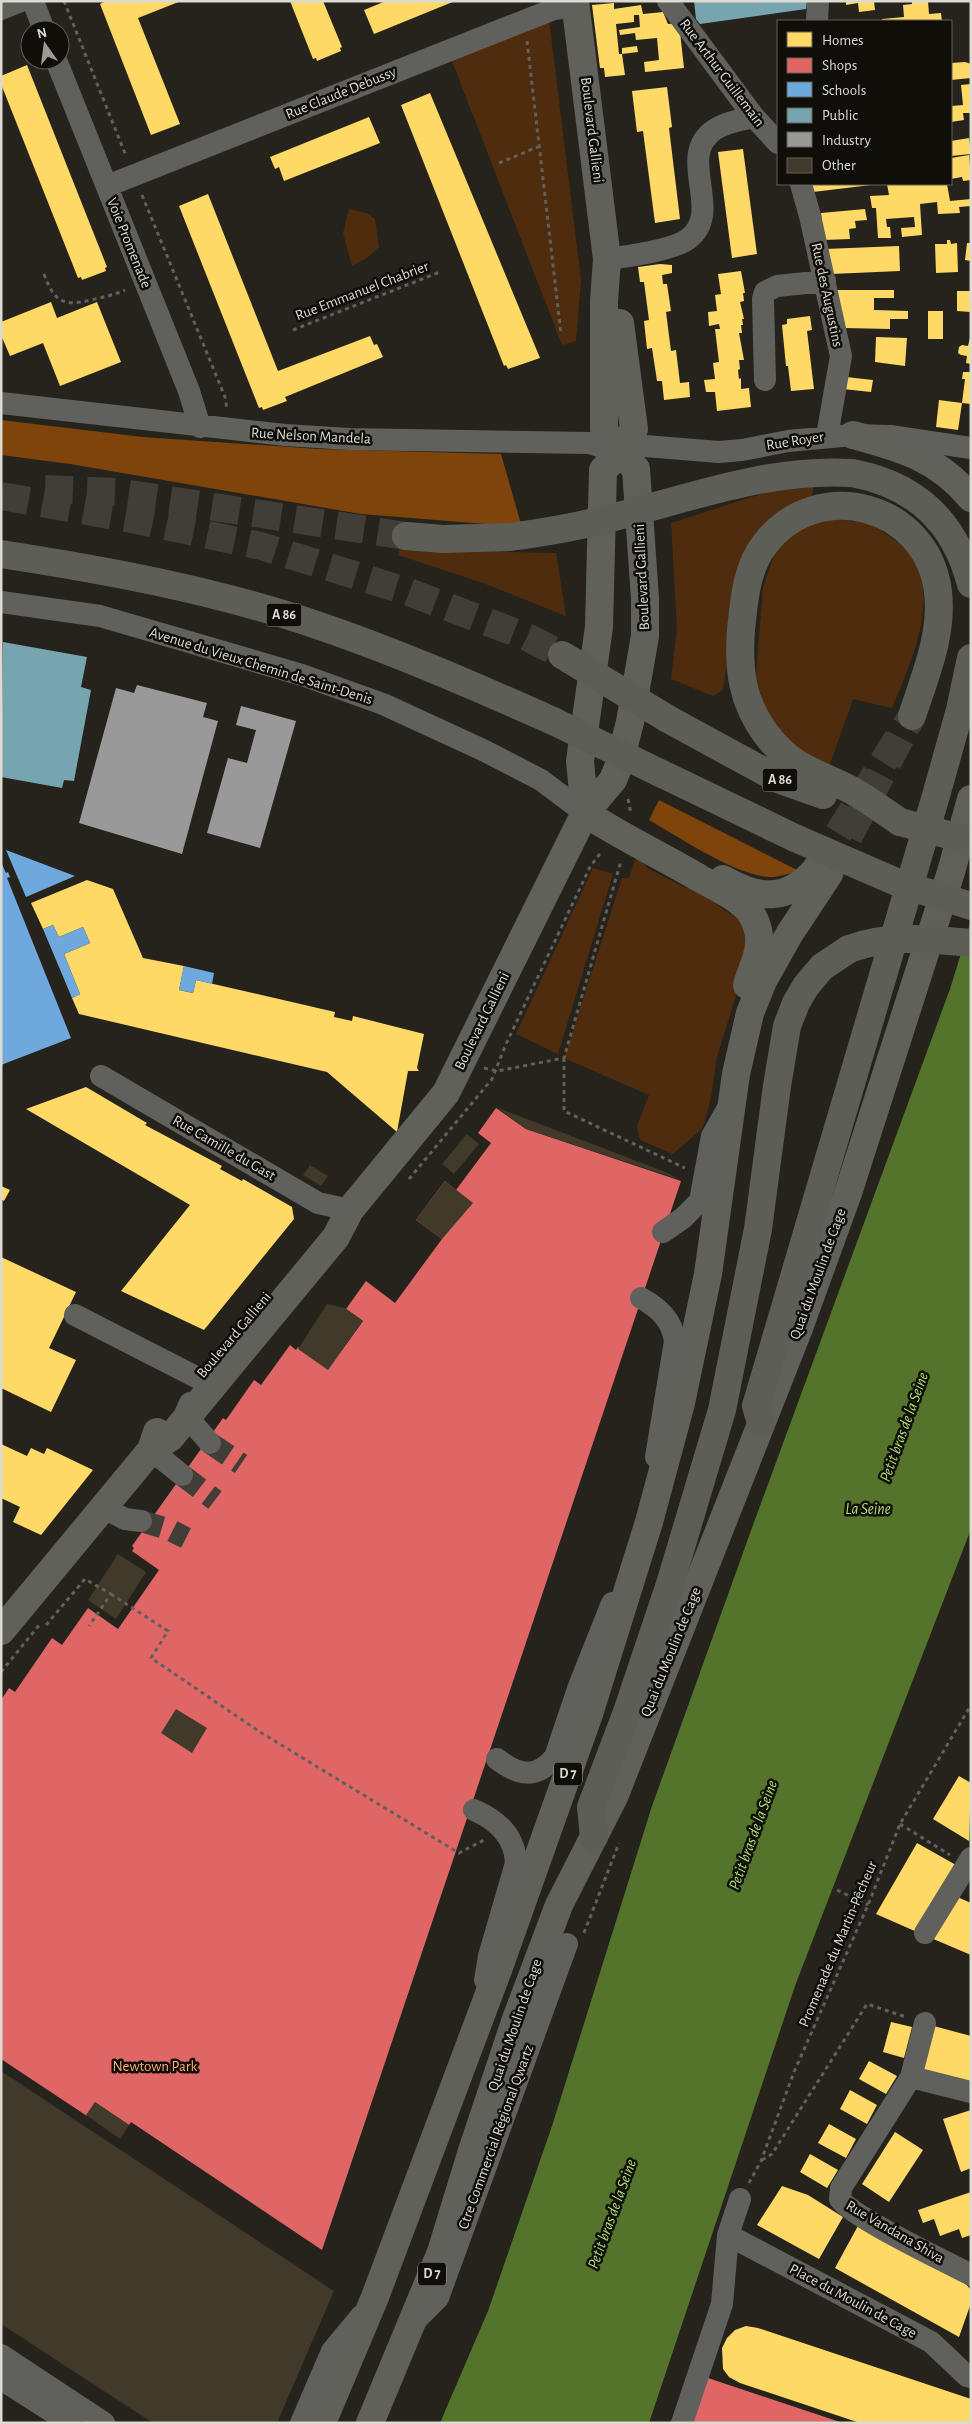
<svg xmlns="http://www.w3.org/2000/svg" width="972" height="2424" viewBox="0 0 972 2424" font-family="'Alegreya Sans',sans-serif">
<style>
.green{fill:#4f2c0e}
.forest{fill:#7e440b}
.water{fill:#54732b}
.homes{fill:#ffd966}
.shops{fill:#e06666}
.schools{fill:#6fa8dc}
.public{fill:#76a5af}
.industry{fill:#999}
.building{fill:#413929}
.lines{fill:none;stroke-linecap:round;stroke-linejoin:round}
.minor-tunnel{stroke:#403e37;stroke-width:22;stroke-dasharray:22 11;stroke-linecap:butt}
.major-tunnel{stroke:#403e37;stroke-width:28;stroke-dasharray:28 14;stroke-linecap:butt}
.highway-tunnel{stroke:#403e37;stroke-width:28;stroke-dasharray:28 14;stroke-linecap:butt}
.path{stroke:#60605d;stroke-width:3;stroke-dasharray:4 4;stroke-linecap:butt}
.minor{stroke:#60605d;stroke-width:22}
.major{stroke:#61615c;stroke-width:28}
.highway{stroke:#5e5e58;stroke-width:28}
.highway-bridge{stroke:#5e5e58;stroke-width:28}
.labels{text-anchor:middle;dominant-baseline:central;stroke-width:5;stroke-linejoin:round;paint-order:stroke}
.shield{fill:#100e09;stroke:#9f9d95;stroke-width:1}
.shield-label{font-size:14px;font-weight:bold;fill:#dcdad1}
.street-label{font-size:15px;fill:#dcdad1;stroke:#100e09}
.park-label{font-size:15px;fill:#faae77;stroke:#100e09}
.water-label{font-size:16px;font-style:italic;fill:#afdf76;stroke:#100e09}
</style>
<rect width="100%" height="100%" fill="#25231c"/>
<path class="green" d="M 547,3 L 581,280 L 576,341 L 562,345 L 450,56 Z
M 349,209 L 367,213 L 375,219 L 379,247 L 367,258 L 352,266 L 343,233 Z
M 814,484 L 811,501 L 793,507 L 734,616 L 723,690 L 713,696 L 671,679 L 677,628 L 671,523 L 776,489 Z
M 836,519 C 847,521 859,521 870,524 C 876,526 883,532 889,536 C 952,575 914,655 892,708 L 853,699 L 828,770 L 797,754 L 765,711 L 756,676 L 763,588 L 775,552 L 801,526 Z
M 401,544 L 512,552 L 556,553 L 566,616 L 483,583 L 398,555 Z
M 638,851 L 647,868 L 686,888 L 704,888 L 716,904 L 731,915 L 732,904 L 753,941 L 717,1057 L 711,1098 L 703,1128 L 673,1154 L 640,1140 L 637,1126 L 649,1095 L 564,1058 L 622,878 L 629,878 Z
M 593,868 L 613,874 L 558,1054 L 516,1034 Z"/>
<path class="forest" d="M 1,420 L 143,437 L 318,449 L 501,454 L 521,524 L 498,525 L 361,514 L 70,464 L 1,455 Z
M 659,800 L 799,871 C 791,873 781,876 773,877 C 741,879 677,836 649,820 Z"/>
<path class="water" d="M 971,921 L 971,1529 L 795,1986 L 649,2423 L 440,2423 L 488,2311 L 552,2126 L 652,1806 L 753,1525 L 950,989 Z"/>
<path class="homes" d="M 106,1 L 181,1 L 138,18 L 180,124 L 151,135 L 100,4 Z
M 290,1 L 323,1 L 342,47 L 340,48 L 341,51 L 317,61 L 316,58 L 313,59 Z
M 386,1 L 455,1 L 374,34 L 364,10 Z
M 846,1 L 874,1 L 875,10 L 859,12 L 858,3 L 846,5 Z
M 912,1 L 928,1 L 929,14 L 941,13 L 942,21 L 882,21 L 882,19 L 904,17 L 903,5 L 912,4 Z
M 614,3 L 614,9 L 641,5 L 643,14 L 663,12 L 668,24 L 679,23 L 684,68 L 645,72 L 644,62 L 659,60 L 657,38 L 636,40 L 635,33 L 620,35 L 619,30 L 640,27 L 639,15 L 634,15 L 634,22 L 616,24 L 619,54 L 622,54 L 625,75 L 605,77 L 604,68 L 600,68 L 592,5 Z
M 637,46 L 638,52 L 622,54 L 622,48 Z
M 965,62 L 971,64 L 971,78 L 951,80 L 951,63 Z
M 27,65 L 107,267 L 105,268 L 106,271 L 82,280 L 81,277 L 78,278 L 1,84 L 1,76 Z
M 971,84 L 971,113 L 963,113 L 964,120 L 951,122 L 951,106 L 963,105 L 961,85 Z
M 667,87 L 672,127 L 669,128 L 680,219 L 655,223 L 643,131 L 637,132 L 632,91 Z
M 430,93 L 540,358 L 508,369 L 506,365 L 504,366 L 401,105 Z
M 369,117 L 380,143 L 284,181 L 279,167 L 275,169 L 270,157 Z
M 969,138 L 971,154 L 951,156 L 951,141 Z
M 743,149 L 757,254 L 732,258 L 718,152 Z
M 969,155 L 971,180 L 963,181 L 962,177 L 951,179 L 951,158 Z
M 811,184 L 871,184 L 871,185 L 813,192 Z
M 887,184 L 947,184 L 950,201 L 971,199 L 971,206 L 959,207 L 960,213 L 938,214 L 937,202 L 920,204 L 922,235 L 902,237 L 901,228 L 915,227 L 914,217 L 886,219 L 887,227 L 890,227 L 891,238 L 878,238 L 876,208 L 872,208 L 870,196 L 889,195 Z
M 208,194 L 278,371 L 370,336 L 374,345 L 377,344 L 383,357 L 285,397 L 287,401 L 263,410 L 262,407 L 259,408 L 179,206 Z
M 865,209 L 867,220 L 855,221 L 856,228 L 849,229 L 850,239 L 824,240 L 821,213 Z
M 947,240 L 950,240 L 951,244 L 957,243 L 958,272 L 936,273 L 935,244 L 947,244 Z
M 967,243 L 971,243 L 971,261 L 965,260 Z
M 899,246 L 900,271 L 831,274 L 825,249 Z
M 660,264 L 672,265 L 672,273 L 662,275 L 663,284 L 667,284 L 671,311 L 666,312 L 671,351 L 676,350 L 680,383 L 689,382 L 690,397 L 664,400 L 662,381 L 657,381 L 652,348 L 647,349 L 644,321 L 649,320 L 644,282 L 640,282 L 638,267 Z
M 741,271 L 745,293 L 743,293 L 744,301 L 740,302 L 744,319 L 742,319 L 743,325 L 741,325 L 742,333 L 739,333 L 744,360 L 739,360 L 740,369 L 738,370 L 739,379 L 741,378 L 741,389 L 749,388 L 751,407 L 717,411 L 715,392 L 706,392 L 704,380 L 715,379 L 713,363 L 719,362 L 715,329 L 720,329 L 719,324 L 709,326 L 708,312 L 717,311 L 715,295 L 721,294 L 718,274 Z
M 835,290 L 894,290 L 894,298 L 874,298 L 874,310 L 908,311 L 908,319 L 890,319 L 890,329 L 844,328 Z
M 957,291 L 971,291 L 971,312 L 957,311 Z
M 51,302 L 57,318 L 97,302 L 121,362 L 60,386 L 43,343 L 10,356 L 1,335 L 1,322 Z
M 928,311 L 943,311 L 943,339 L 928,339 Z
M 810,316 L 812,330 L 807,331 L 814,389 L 791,391 L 788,366 L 786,366 L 782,325 L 787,324 L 787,319 Z
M 876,337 L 907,338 L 905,366 L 875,362 Z
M 970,338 L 971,338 L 971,364 L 966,363 L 967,356 L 961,355 L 958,353 L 959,347 L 962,345 L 968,346 Z
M 963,372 L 971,372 L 971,404 L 962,403 L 965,379 L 962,379 Z
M 846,377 L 873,380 L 871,392 L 843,389 Z
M 939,400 L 962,403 L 958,430 L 936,427 Z
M 87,880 L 113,889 L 143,958 L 184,966 L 179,990 L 193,993 L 196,980 L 335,1012 L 334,1017 L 352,1021 L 353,1016 L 424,1034 L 417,1068 L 419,1071 L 408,1071 L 397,1132 L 327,1072 L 79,1014 L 72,998 L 80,994 L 64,954 L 90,943 L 83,927 L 59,937 L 53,925 L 43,929 L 31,903 Z
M 86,1087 L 147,1123 L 145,1125 L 222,1166 L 220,1169 L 242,1181 L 243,1179 L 292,1207 L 294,1219 L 204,1330 L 121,1291 L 190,1205 L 26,1109 Z
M 1,1186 L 10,1190 L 4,1201 L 1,1199 Z
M 1,1257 L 76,1292 L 49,1348 L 76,1360 L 51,1412 L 1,1388 Z
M 1,1444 L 27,1456 L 31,1448 L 44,1454 L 47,1448 L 93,1470 L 41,1535 L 13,1522 L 20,1507 L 1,1498 Z
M 959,1776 L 971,1783 L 969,1841 L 933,1819 Z
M 917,1843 L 956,1865 L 917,1932 L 876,1914 Z
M 955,1896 L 971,1903 L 971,1955 L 931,1938 Z
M 891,2022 L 912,2027 L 904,2058 L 883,2052 Z
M 930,2025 L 971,2036 L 971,2084 L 919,2070 Z
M 869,2061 L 897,2076 L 886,2094 L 859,2079 Z
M 850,2090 L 877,2105 L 867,2124 L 840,2109 Z
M 971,2110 L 971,2168 L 961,2172 L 943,2119 Z
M 829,2124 L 856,2139 L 846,2158 L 818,2143 Z
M 895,2132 L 923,2150 L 889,2202 L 862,2184 Z
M 810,2154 L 838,2170 L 827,2188 L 800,2172 Z
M 782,2186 L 808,2195 L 843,2217 L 819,2259 L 757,2225 Z
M 971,2192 L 971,2235 L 962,2238 L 959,2229 L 940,2236 L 934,2219 L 923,2223 L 918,2210 Z
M 859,2224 L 964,2282 L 971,2290 L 971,2303 L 959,2337 L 835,2268 Z
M 746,2326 L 758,2328 L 971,2399 L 971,2423 L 860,2423 L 740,2383 L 729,2377 L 723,2369 L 722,2348 L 727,2338 L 735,2330 Z"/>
<path class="shops" d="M 496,1108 L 526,1129 L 681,1181 L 322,2250 L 131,2122 L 129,2125 L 96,2103 L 87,2116 L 1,2059 L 1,1700 L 9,1688 L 15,1692 L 52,1638 L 62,1645 L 88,1608 L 118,1629 L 159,1570 L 132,1551 L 134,1548 L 132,1546 L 223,1418 L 226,1420 L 254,1380 L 261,1385 L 290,1345 L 296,1350 L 298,1347 L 328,1369 L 363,1321 L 346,1309 L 366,1281 L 395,1303 L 442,1239 L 416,1220 L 445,1181 L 456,1190 L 491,1143 L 478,1133 Z
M 705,2377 L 840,2422 L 840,2423 L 690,2423 Z"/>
<path class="schools" d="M 6,850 L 75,876 L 26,897 Z
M 1,862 L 6,873 L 8,872 L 10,877 L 7,878 L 71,1038 L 1,1065 Z
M 53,925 L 59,937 L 83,927 L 90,943 L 64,954 L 80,994 L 72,998 L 43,929 Z
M 184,966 L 214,973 L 212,984 L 196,980 L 193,993 L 179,990 Z"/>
<path class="public" d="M 694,1 L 807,1 L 806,9 L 700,24 L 696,19 Z
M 3,642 L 87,657 L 81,687 L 91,690 L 74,781 L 64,780 L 62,788 L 1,777 Z"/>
<path class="industry" d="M 137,685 L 207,703 L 203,717 L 218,721 L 182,854 L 79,823 L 116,688 L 134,693 Z
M 241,706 L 296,721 L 260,848 L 207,833 L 228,758 L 247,763 L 256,730 L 236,725 Z"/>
<path class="building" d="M 498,1108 L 668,1173 L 678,1179 L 526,1129 Z
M 467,1134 L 479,1144 L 454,1174 L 442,1164 Z
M 310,1165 L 328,1176 L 321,1186 L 303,1175 Z
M 445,1181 L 473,1203 L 442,1239 L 416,1220 Z
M 327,1304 L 345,1308 L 363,1321 L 328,1370 L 298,1349 Z
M 118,1554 L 146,1572 L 116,1619 L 88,1600 Z
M 176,1709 L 207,1728 L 192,1753 L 161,1733 Z
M 1,2071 L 334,2291 L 277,2423 L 153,2423 L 1,2324 Z
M 95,2102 L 129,2125 L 120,2139 L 86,2115 Z"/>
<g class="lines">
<path class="minor-tunnel" d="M 210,1443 L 241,1464
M 182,1475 L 215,1500
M 141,1521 L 168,1529 L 186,1538"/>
<path class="major-tunnel" d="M 816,869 L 912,716"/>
<path class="highway-tunnel" d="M 45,489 L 116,492 L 406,536
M 1,496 L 132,519 L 261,546 L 406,591 L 527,637 L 562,655
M 829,874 L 912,716"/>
<path class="path" d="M 64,1 L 126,156
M 527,41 L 561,334
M 499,163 L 540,146
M 142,195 L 225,397 L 227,409
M 44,274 C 54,301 62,307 91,300 C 103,297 114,295 125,290
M 293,330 L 440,272
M 628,799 L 631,814
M 564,1058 L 564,1111 L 685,1168
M 484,1068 L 497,1071 L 564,1058 L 621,861
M 409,1179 L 492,1079 L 506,1044 L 590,867 L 602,851
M 111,1594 L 168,1631 L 151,1658 L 260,1732 L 459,1853 L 484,1840
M 46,1625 L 85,1579 L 111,1594 L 89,1626
M 1,1672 L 40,1624
M 900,1824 L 950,1855
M 837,1890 L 868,1905
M 584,1933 L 619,1843
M 762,2160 L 772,2154 L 867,2004 L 906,2017
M 749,2183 L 761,2161 L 794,2072 L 868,1905 L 900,1824 L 971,1705"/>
<path class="minor" d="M 33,1 L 44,30
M 668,1 L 754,117 L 778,143
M 1,9 L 21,1
M 817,21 L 818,1
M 56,60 L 189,391 L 200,427
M 801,184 L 810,216 L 841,356 L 827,436
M 107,186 L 554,9 L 576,6
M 607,259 C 625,257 674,250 688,239 C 725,212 675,157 714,130 C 726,122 741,120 754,117
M 765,380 L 763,299 L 765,292 L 777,286 L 825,281
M 1,403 L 285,435 L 349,439 L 590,443 L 620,453 L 645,446 L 719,452 L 742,450 L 788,441 L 853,435 L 890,436 L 971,448
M 1,602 L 100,616 L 302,675 L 383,704 L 483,750 L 541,780 L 585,813
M 101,1076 L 318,1203 L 350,1210
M 663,1232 L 683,1218 L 700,1201 L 712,1136 L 728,1108
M 641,1298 C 659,1308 672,1320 675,1341 L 656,1457
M 75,1315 L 198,1378
M 190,1403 L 186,1412 L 188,1418 L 210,1443
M 151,1450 L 182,1475
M 104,1508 L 125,1519 L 141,1521
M 497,1759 C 518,1775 536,1780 555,1757 L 579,1686 L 612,1603
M 474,1810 C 497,1820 515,1836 516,1863 L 489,1956 L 485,1980
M 925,1933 L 971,1858
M 925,2023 L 911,2077 L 841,2188 L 840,2199 C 853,2218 945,2261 971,2275
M 911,2077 L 971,2092
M 728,2235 L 931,2342 L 967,2376 L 971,2377
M 416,2320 L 438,2298 L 567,1944
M 1,2355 L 104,2423
M 1,2379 L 70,2423
M 301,2423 L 332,2351 L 361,2316
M 682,2423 L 722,2304 L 728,2235 L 740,2199"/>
<path class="major" d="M 853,435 C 901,448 938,458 971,498
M 585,813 L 580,761 L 599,627 L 603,470 L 620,453 L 634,429 L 620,323
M 585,813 C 622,837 662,856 701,879 C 716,887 733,895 746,907 C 752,913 756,922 758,930 C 763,950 752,967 747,985
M 723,879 C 759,900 788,902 816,869
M 151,1450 L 170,1438 L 336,1237 L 350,1210 L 446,1093 L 585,813 L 613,780 L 619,765 L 630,722 L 645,636 L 645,599 L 636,469 L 620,453 L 604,430 L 604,301 L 607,259 L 575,1
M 1,1631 L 151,1450 L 157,1432
M 322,2423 L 375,2297 L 498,1970 L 589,1714 L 649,1522 L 681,1403 L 708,1274 L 736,1074 L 750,1013 L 763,981 L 790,933 L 829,874
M 370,2423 L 441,2252 L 471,2154 L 516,2019 L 559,1905 L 614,1797 L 799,1328 L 848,1193 L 951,872 L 971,799"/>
<path class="highway" d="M 852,473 C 916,485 955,522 971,584
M 406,536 L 443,539 L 510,537
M 1,554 C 105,570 208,589 308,622 C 392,650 472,685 553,721
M 668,719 L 778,779 L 823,795
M 660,773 L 795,838
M 900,822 C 885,812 869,800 853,791 C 816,771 794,771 766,734 C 742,702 738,669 741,630 C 744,601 746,568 765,544 C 818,475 928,505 938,592 C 943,635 925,676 912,716
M 761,1423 L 756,1406 L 935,799 L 960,710 L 971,658
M 594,1837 L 591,1807 L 627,1712 L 670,1584 L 722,1410 L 758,1229 L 777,1086 L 787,1026 L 796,1003 L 806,986 L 822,967 L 849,949"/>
<path class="highway-bridge" d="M 510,537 C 547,532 583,526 618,516 C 696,496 771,468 852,473
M 562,655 L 668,719
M 553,721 L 660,773
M 900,822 L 971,841
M 795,838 L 901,884 L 971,906
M 849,949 C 888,934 929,939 971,943"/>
</g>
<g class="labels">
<g class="shield">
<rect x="266.5" y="603.5" width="35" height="23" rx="4"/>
<rect x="762.5" y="768.5" width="35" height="23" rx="4"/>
<rect x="554" y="1762.5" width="28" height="23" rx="4"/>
<rect x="418" y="2262.5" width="28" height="23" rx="4"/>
</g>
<g class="shield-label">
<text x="284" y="615">A 86</text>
<text x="780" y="780">A 86</text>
<text x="568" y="1774">D 7</text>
<text x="432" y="2274">D 7</text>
</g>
<g class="street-label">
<text transform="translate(722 73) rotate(53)">Rue Arthur Guillemain</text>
<text transform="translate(341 93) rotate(-22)">Rue Claude Debussy</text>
<text transform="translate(592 130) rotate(83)">Boulevard Gallieni</text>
<text transform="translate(129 243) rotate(68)">Voie Promenade</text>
<text transform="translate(362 291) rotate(-21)">Rue Emmanuel Chabrier</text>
<text transform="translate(827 295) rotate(78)">Rue des Augustins</text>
<text transform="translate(311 436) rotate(3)">Rue Nelson Mandela</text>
<text transform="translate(795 441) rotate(-9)">Rue Royer</text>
<text transform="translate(642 577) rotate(-93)">Boulevard Gallieni</text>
<text transform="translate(261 666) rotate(17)">Avenue du Vieux Chemin de Saint-Denis</text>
<text transform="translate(482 1021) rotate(-64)">Boulevard Gallieni</text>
<text transform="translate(224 1148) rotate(30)">Rue Camille du Gast</text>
<text transform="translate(818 1274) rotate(-70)">Quai du Moulin de Cage</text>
<text transform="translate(234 1335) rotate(-50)">Boulevard Gallieni</text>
<text transform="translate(671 1652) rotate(-68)">Quai du Moulin de Cage</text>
<text transform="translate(838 1944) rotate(-67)">Promenade du Martin-Pêcheur</text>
<text transform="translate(515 2025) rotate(-71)">Quai du Moulin de Cage</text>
<text transform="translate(496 2137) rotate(-70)">Ctre Commercial Régional Qwartz</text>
<text transform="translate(895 2232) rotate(30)">Rue Vandana Shiva</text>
<text transform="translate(853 2301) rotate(28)">Place du Moulin de Cage</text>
</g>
<g class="park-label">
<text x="155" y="2066">Newtown Park</text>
</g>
<g class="water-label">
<text transform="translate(904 1427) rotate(-70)">Petit bras de la Seine</text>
<text x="868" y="1509">La Seine</text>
<text transform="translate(753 1835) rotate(-70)">Petit bras de la Seine</text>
<text transform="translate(612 2214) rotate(-70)">Petit bras de la Seine</text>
</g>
</g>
<rect width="972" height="2424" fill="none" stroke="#dcdad1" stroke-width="5"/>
<rect x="777" y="20" width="175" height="165" fill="#100e09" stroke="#626059"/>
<rect x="787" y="32" width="25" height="15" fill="#ffd966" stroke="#626059"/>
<text x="822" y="45" font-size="15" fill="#dcdad1">Homes</text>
<rect x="787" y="58" width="25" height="15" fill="#e06666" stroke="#626059"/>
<text x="822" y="70" font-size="15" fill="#dcdad1">Shops</text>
<rect x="787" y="82" width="25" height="15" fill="#6fa8dc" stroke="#626059"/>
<text x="822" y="95" font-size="15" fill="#dcdad1">Schools</text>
<rect x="787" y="108" width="25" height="15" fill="#76a5af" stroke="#626059"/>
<text x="822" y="120" font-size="15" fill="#dcdad1">Public</text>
<rect x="787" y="132" width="25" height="15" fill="#999999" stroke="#626059"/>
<text x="822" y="145" font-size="15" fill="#dcdad1">Industry</text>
<rect x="787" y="158" width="25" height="15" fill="#413929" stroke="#626059"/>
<text x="822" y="170" font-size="15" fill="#dcdad1">Other</text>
<g transform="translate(45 45) rotate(346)"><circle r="24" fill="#100e09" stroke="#626059"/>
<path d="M0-4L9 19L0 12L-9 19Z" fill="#9c9a92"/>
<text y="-8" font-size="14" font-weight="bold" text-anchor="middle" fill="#dcdad1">N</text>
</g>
</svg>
